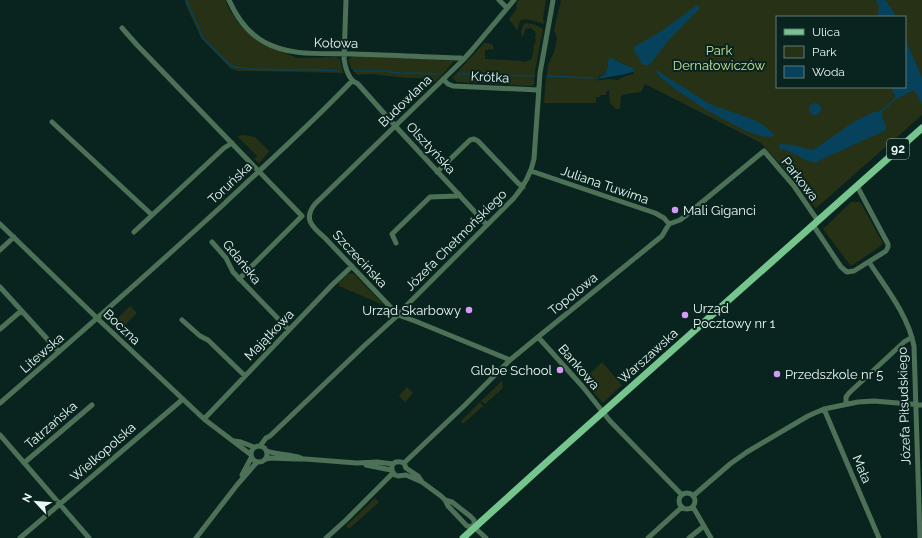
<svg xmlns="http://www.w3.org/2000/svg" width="922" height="538" viewBox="0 0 922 538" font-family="Raleway,sans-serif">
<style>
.green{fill:#273116;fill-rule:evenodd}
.water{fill:#07425c}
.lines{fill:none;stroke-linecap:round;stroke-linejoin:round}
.stream{stroke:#07425c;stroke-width:1.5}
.minor{stroke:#4c7156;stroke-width:5}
.major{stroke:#76c58e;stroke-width:7}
.poi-dot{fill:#d99af7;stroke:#09241f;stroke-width:1.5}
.labels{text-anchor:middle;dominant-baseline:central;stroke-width:4;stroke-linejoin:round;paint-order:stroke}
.shield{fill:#09241f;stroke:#a6b8b4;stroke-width:1}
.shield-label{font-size:12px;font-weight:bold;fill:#e9f8f4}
.street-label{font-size:13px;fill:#e9f8f4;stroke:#09241f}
.park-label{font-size:13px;fill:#c4e198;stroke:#09241f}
.poi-label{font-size:13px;fill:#e9f8f4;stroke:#09241f;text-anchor:start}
</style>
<rect width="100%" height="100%" fill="#09241f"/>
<path class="green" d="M 185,0 L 226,0 L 229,9 L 239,24 L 261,44 L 298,58 L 337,57 L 337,58 L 340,59 L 343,73 L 249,71 L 238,71 L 230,68 L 201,38 L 185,3 Z
M 519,0 L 546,0 L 543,18 L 544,24 L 535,21 L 525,19 L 520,21 L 517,30 L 509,19 L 516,10 L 517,2 Z
M 561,0 L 922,0 L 922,115 L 816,208 L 814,207 L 788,173 L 761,143 L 645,84 L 641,92 L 626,94 L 621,96 L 620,109 L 616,109 L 610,103 L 609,90 L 606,92 L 606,95 L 601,95 L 598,98 L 596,97 L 596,103 L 544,103 L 545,88 L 548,65 L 554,52 L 557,38 L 554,30 ZM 777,17 L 905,17 L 905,87 L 777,87 ZM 616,60 L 630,67 L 634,74 L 625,76 L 618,80 L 609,79 L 600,80 L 598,81 L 598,77 L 605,74 L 608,66 L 607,62 Z
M 527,23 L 536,25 L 543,29 L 535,71 L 534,84 L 532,86 L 457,82 L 452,78 L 484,43 L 489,43 L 493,45 L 493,50 L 488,49 L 488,50 L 485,50 L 485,59 L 522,61 L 522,62 L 528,61 L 532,59 L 532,55 L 533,55 L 534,44 L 535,44 L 536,39 L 535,38 C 537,32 534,29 529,28 L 528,29 L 526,28 L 523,37 C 519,33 522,29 524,24 Z
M 352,55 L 454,61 L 444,73 L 435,82 L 432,80 L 420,78 L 407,78 L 372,74 L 357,75 L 351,68 L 348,59 L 351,58 Z
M 243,135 L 255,137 L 269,151 L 269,152 L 259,163 L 254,159 L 257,156 L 237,136 Z
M 851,202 L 860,202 L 883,243 L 878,248 L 851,266 L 823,229 Z
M 353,273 L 382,303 L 381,304 L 339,286 L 339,282 L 348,274 Z
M 130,306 L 137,313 L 121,329 L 114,322 Z
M 602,362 L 622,385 L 603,403 L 583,381 Z
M 502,381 L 503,388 L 485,404 L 481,401 Z
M 407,387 L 413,393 L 405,402 L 399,396 Z
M 480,402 L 483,406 L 463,424 L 461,421 Z
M 375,498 L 379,502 L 378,503 L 349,529 L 346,526 L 347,525 Z"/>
<path class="water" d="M 876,0 L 885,0 L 892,9 L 896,17 L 874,17 L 878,15 L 879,6 Z
M 697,5 L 698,5 L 700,8 L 667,42 L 652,62 L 648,65 L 644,65 L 643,64 L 641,64 L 640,60 L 634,50 L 634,47 L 663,30 Z
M 905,39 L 922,78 L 922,105 L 915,91 L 913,90 L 897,99 L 896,98 L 891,87 L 905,87 Z
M 611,58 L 630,67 L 632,67 L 635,71 L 626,74 L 598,79 L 598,78 L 605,74 L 608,66 L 607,62 L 609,59 Z
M 657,70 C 667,77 678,84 688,90 C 697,96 705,102 715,106 C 734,114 762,118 774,135 L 772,137 L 760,136 L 744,130 L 706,110 L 675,89 L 659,76 L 656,71 Z
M809 109a6 6 0 1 1 12 0a6 6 0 1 1-12 0Z
M 882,109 L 882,116 L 886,127 L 886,130 L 884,131 L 818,161 L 816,164 L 815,162 L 808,161 L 784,149 L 780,149 L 779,146 L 780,144 L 793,145 L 812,150 L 816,148 L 855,121 L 871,113 L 880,111 Z"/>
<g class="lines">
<path class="stream" d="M 186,0 L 203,38 L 231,66 L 248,69 L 295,70 L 302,69 L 339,71
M 354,71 L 387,71 L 390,72 L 400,73
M 403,73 L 439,74
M 458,74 L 534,76
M 547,76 L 593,78
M 882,111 L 896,98"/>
<path class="minor" d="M 229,0 C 236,16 248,33 264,42 C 291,57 323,53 354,54 C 389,55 425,57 461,58 L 463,60
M 346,0 L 344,59 C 345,66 347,75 353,81 C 354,82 357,83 358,84 L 398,129 L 487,225
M 499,0 L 507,8
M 122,28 L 137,45 L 302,216
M 443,79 L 448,84 L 453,86 L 538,90
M 52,122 L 152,215
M 531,171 L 655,213 L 664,218 L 669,224
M 437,172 L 470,140 L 474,139 L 478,141 L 518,183 L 523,187
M 0,224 L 98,319 L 204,419 L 250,454
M 813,225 L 841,267 L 847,272 L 854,271 L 886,251 L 888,247 L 888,244 L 857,186
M 134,232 L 224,148 L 232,143
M 212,242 L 226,258 L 233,272 L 289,330
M 396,243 L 392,234 L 430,197 L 457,196 L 459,194
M 0,250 L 14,237
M 869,262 C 886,288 908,315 914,346 L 920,538
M 239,279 L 302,216
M 0,287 L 59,352
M 182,320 L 200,336 L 208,340 L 245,376
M 0,329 L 21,311
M 538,337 L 583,387 L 610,421 L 682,495
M 510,360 L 415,321 L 398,315 L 325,238 C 314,228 302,220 315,204 L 463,60 L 472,50 L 514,0
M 0,403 C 75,338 150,272 224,204 C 266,164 310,125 350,83 L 353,81
M 846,404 L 846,397 L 849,393 L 904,342 L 912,337
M 824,409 L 879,538
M 204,419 L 332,285 L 352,266
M 0,435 L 89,538
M 234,441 L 241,442 L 254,447
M251 454a8 8 0 1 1 16 0a8 8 0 1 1-16 0Z
M 260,446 L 266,438 L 270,436 L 364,346 L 398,315 L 410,302 L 514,198 C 524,186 531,174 534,159 L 540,73 L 552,6 L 553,0
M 267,451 C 278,455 290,454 301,458
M 266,459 L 270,458 L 295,459 L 305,459 L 357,463 L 377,462 L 393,464
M 24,463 L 92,405
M 404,463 L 465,405 L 510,360 L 538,337 L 662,236 L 669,224 L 680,220 L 684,217 L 764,151 L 794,186 L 818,221
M 366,465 L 391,470
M 242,475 L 251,458
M 422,482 L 406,475 L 398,476 L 395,475 L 392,471 L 392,465 C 395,461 399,461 404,463 L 406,468 L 418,476 L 422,482 L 441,496 L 445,500 L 452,502 L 470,516 L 474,520 L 474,527
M679 501a8 8 0 1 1 16 0a8 8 0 1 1-16 0Z
M 693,496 L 730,464 L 747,452 L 808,416 L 824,409 L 858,402 L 874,401 L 922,405
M 445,500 L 448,506 L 467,526 L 474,527
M 693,507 L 711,538
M 474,527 L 486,538
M 20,538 L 183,399
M 196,538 L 237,485 L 257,462
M 326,538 L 346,520 L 393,473
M 648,538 L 682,507
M 689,538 L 704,526"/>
<path class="major" d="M 463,538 L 548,461 L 922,128"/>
</g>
<g class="poi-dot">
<circle cx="675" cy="210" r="4"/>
<circle cx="469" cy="310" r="4"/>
<circle cx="685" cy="315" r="4"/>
<circle cx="560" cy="370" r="4"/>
<circle cx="777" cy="374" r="4"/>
</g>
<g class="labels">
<rect class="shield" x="887" y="139" width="22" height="20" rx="3"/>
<g class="shield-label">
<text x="898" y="149">92</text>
</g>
<g class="street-label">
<text transform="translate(336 43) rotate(1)">Kołowa</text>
<text transform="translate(490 77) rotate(3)">Krótka</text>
<text transform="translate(405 101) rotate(-44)">Budowlana</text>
<text transform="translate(431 148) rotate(47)">Olsztyńska</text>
<text transform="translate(800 179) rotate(52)">Parkowa</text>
<text transform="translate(230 183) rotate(-43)">Toruńska</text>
<text transform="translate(605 185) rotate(19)">Juliana Tuwima</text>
<text transform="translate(456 240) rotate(-45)">Józefa Chełmońskiego</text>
<text transform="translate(360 259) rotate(47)">Szczecińska</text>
<text transform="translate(242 262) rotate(51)">Gdańska</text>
<text transform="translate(573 294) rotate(-39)">Topolowa</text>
<text transform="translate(122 327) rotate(43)">Boczna</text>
<text transform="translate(269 335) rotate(-46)">Majątkowa</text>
<text transform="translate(42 353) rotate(-41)">Litewska</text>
<text transform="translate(648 356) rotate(-42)">Warszawska</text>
<text transform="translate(579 367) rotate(49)">Bankowa</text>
<text transform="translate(904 406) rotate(-92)">Józefa Piłsudskiego</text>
<text transform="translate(51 425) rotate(-41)">Tatrzańska</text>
<text transform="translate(103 452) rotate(-41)">Wielkopolska</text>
<text transform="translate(862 469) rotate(67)">Mała</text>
</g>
<g class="park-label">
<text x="719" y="50">Park<tspan x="719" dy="15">Dernałowiczów</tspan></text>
</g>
<g class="poi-label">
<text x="683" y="210">Mali Giganci</text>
<text x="693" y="308">Urząd<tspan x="693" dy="15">Pocztowy nr 1</tspan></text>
<text x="461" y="310" text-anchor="end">Urząd Skarbowy</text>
<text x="552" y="370" text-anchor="end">Globe School</text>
<text x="785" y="374">Przedszkole nr 5</text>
</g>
</g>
<rect x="776" y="16" width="130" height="72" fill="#09241f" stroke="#637974"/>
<rect x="784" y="29" width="20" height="6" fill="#76c58e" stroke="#637974"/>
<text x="812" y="36" font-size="12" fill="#e9f8f4">Ulica</text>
<rect x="784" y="46" width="20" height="12" fill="#273116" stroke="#637974"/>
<text x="812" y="56" font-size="12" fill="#e9f8f4">Park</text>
<rect x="784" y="66" width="20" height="12" fill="#07425c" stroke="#637974"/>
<text x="812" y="76" font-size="12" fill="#e9f8f4">Woda</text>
<g transform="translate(36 502) rotate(296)" stroke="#09241f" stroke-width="3" paint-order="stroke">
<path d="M0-3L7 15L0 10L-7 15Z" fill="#e9f8f4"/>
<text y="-6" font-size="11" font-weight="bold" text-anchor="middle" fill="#e9f8f4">N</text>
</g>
</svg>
